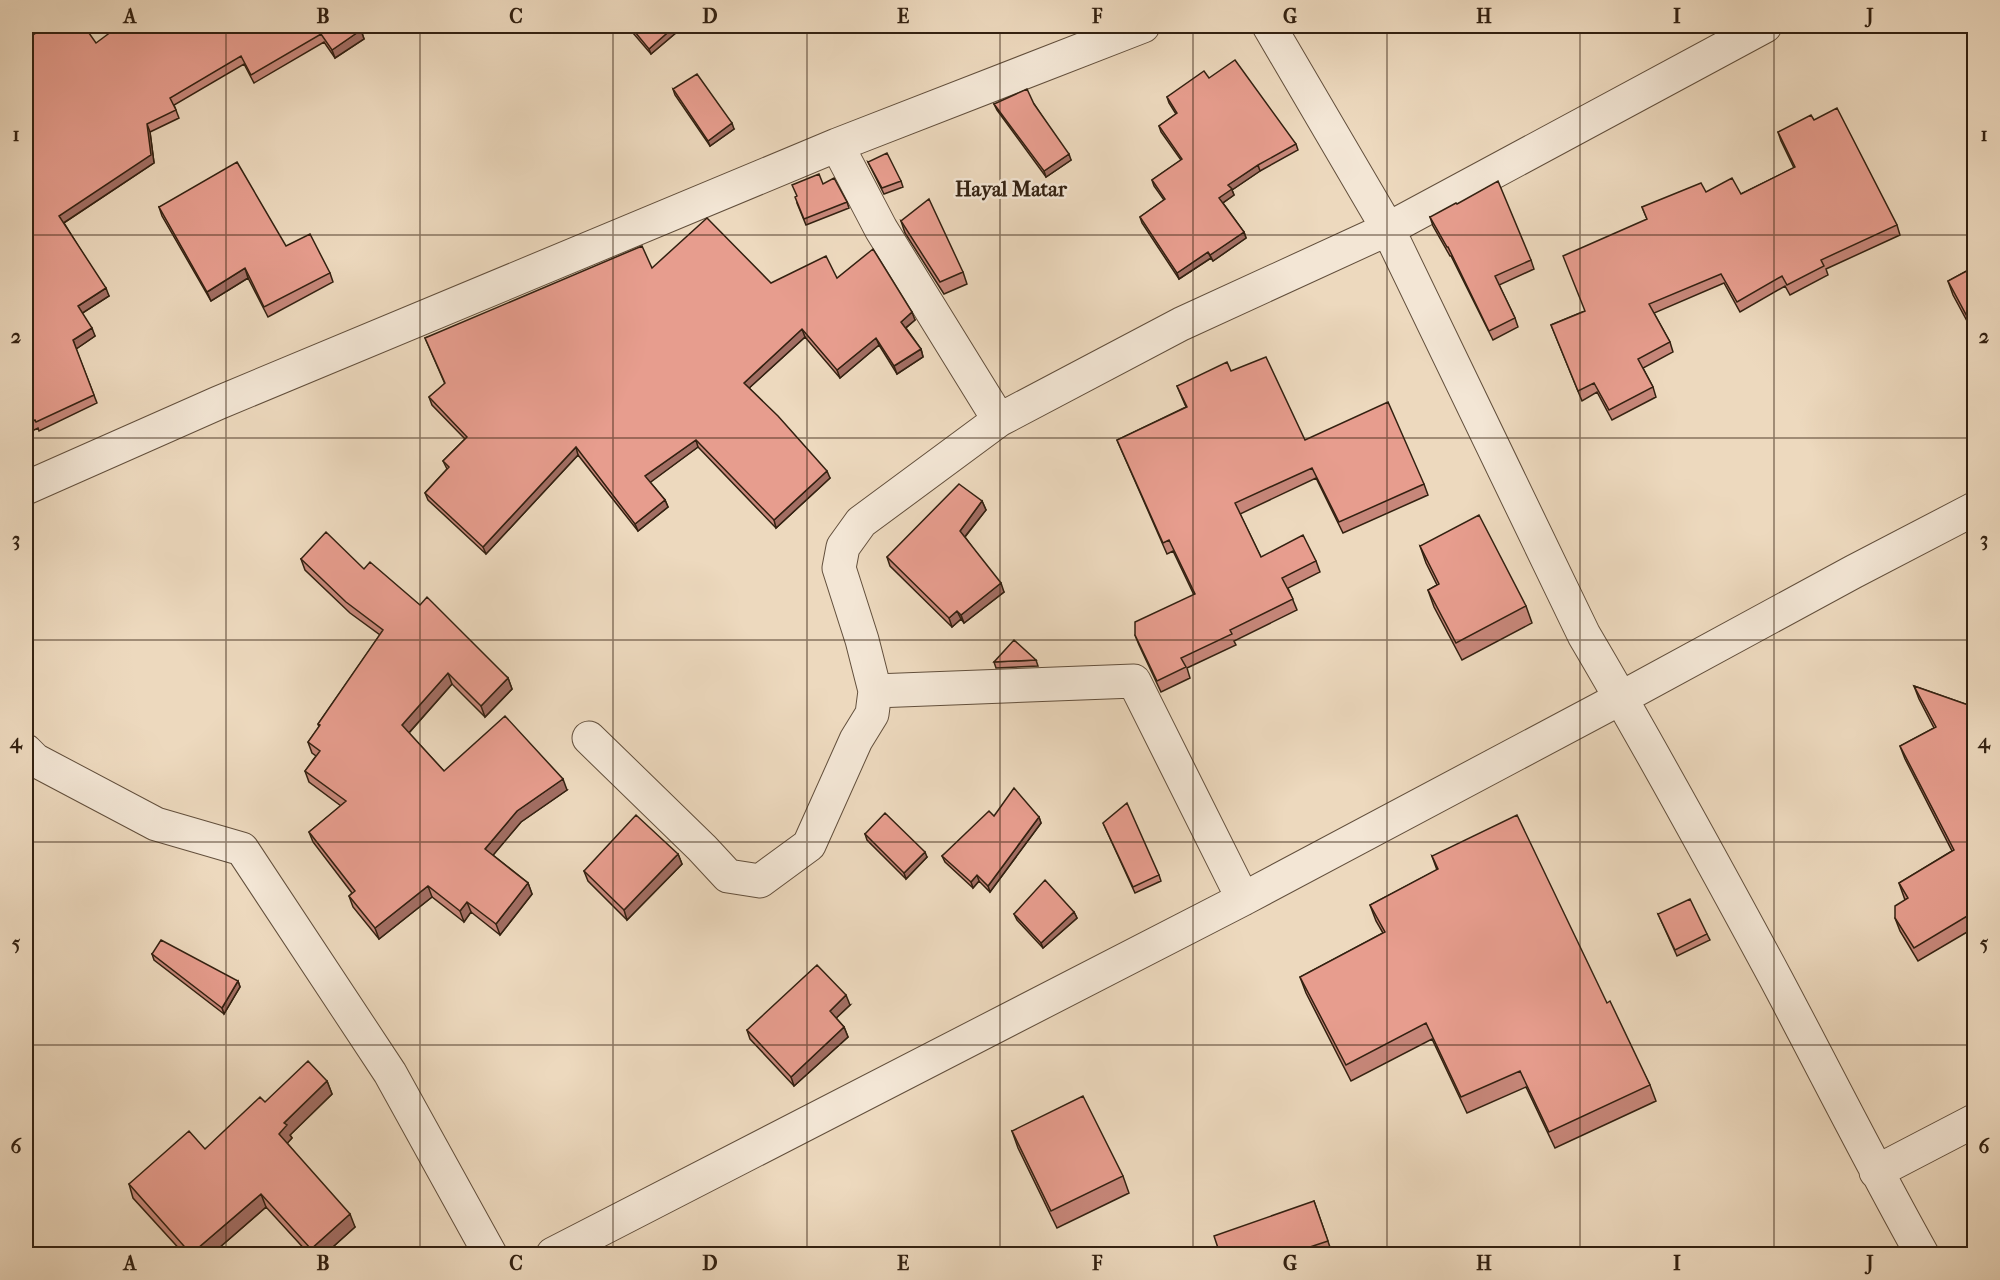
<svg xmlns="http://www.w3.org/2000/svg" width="2000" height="1280" viewBox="0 0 2000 1280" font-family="'IM FELL French Canon',serif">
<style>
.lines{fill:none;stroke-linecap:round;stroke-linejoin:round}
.minor-casing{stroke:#624f3c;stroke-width:35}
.minor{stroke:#f3e6d5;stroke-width:33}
.wall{fill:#c7877a;stroke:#332111;stroke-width:1.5}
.shaded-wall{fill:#a26e63;stroke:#332111;stroke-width:1.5}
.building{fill:#e79d8e;stroke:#332111;stroke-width:1.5}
.grid{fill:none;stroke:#332111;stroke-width:1.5;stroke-opacity:0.55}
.labels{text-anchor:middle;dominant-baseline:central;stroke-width:5;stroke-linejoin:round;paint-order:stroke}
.neighbourhood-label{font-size:21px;font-weight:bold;fill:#332111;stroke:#f3e6d5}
.neatline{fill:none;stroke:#332111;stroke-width:2}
.grid-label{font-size:20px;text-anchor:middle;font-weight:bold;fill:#332111}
</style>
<rect width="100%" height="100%" fill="#edd9be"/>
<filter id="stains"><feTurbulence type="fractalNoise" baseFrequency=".00333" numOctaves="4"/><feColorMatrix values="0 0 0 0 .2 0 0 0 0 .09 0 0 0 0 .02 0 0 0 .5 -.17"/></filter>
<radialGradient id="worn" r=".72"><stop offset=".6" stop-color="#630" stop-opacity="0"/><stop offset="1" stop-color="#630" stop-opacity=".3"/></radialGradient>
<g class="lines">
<defs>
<path id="minor" d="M 1269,26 L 1388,229 L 1584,635 C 1650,747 1713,862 1775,977 C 1824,1069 1871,1163 1922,1254
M 26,28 L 28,26
M 837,145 L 881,229 L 999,420
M 26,488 L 218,403 L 837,145 L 1143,26
M 875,691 L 1134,681 L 1243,899
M 589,738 L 702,848 L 728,876 L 760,881 L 809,845 L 856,740 L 872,714 L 875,691 L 862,640 L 839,568 L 843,547 L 861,522 L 999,420 L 1181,324 L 1388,229 L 1765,26
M 26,751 L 35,760 L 156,824 L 242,849 L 390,1073 L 490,1254
M 1876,1172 L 1974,1121
M 553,1254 L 1243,899 L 1621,698 L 1853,572 L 1974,509"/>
</defs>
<use href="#minor" class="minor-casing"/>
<use href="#minor" class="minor"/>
</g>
<path class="wall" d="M 627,26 L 684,26 L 651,54 Z
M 361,30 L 364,39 L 335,58 L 324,42 L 254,83 L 244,64 L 174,105 L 179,118 L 150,132 L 154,163 L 64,223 L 109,296 L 82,313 L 95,336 L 76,349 L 97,403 L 39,431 L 38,428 L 26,434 L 26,38 L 96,43 Z
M 1209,78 L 1296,144 L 1298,150 L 1260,171 L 1232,190 L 1234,195 L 1223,203 L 1244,232 L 1246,238 L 1213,261 L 1211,258 L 1179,279 L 1142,223 L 1140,217 L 1164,200 L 1154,186 L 1152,180 L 1181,160 L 1161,132 L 1159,126 L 1176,114 L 1169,103 L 1167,97 Z
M 673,89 L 734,129 L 710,146 L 675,95 Z
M 994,104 L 1034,104 L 1071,160 L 1046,177 L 997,110 Z
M 1814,120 L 1897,225 L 1900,235 L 1826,269 L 1828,275 L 1790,295 L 1785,286 L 1740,312 L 1724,283 L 1654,313 L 1670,342 L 1673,352 L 1643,368 L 1653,387 L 1656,397 L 1612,420 L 1597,392 L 1582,401 L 1551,325 L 1585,311 L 1647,219 L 1642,207 L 1706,192 L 1741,194 L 1794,168 L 1781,141 L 1778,132 Z
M 868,162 L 901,181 L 903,187 L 884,194 Z
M 823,184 L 847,202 L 849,208 L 806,225 L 797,203 L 797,197 Z
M 159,207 L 286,246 L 330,273 L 333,282 L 268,317 L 248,278 L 211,301 L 162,216 Z
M 1430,217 L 1531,260 L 1534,269 L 1499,285 L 1515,318 L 1518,327 L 1493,340 L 1451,256 L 1450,256 L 1433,226 Z
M 901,221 L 963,272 L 967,284 L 944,294 L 905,233 Z
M 1974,267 L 1974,334 L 1953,295 L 1948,281 Z
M 652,268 L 771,283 L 837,278 L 915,320 L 906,328 L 921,349 L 923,357 L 897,374 L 879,345 L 840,378 L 805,337 L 749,388 L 830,478 L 776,528 L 698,447 L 650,482 L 665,500 L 668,507 L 638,531 L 578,455 L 486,554 L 428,500 L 425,493 L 447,469 L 443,461 L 465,439 L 432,405 L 429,397 L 445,384 L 425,338 Z
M 1231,371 L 1305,440 L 1424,484 L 1428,495 L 1343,533 L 1316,478 L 1240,514 L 1261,557 L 1316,561 L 1320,572 L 1288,588 L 1297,610 L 1234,641 L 1236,645 L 1187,668 L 1190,678 L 1161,692 L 1139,645 L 1135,635 L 1194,595 L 1173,551 L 1167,554 L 1117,440 L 1186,407 L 1177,386 Z
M 982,501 L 986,510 L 965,537 L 1004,592 L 964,623 L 961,619 L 952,627 L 890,566 L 887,557 Z
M 1420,546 L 1526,606 L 1532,623 L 1462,660 L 1434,607 L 1428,590 L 1437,585 L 1426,563 Z
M 301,559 L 364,569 L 420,605 L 508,678 L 512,689 L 485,717 L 452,684 L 409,733 L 444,771 L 567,790 L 521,822 L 493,855 L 528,883 L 532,894 L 500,935 L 471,912 L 464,922 L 432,897 L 379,939 L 353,907 L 349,896 L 352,893 L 313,842 L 309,832 L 341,806 L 309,782 L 305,771 L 316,756 L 312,753 L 308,742 L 319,727 L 318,724 L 380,635 L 350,613 L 305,570 Z
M 1036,660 L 1038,666 L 996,668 L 994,662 Z
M 1914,686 L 1974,707 L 1974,928 L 1918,961 L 1900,931 L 1895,918 L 1905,900 L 1899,883 L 1952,851 L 1905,759 L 1900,746 L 1934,728 L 1919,699 Z
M 994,816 L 1039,817 L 1041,823 L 990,892 L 979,881 L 973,888 L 945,862 L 942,856 Z
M 1103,823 L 1159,875 L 1161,881 L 1135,893 Z
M 865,834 L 927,857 L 906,879 L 867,840 Z
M 678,854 L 682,864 L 627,920 L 588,881 L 584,871 Z
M 1432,856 L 1607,1003 L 1650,1085 L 1656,1101 L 1555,1148 L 1526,1087 L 1467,1113 L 1432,1039 L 1351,1081 L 1306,993 L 1300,977 L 1383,933 L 1376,921 L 1370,905 L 1437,870 Z
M 1074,912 L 1077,918 L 1043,948 L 1017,920 L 1014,914 Z
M 1658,914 L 1707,934 L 1710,940 L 1677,956 Z
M 152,954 L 238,981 L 240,987 L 224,1014 L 154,960 Z
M 850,1005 L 836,1018 L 844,1027 L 848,1037 L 794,1086 L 750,1039 L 747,1030 Z
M 327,1081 L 332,1094 L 290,1135 L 292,1138 L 287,1143 L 355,1227 L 325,1254 L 309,1254 L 266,1207 L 212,1254 L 184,1254 L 133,1198 L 129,1184 L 205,1149 L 265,1102 Z
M 1012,1131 L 1123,1176 L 1129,1193 L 1057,1228 L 1018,1148 Z
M 1314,1201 L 1332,1253 L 1327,1254 L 1220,1254 Z"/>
<path class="shaded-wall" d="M 675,26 L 684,26 L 651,54 L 649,49 Z
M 361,30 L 364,39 L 335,58 L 332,50 Z
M 732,123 L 734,129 L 710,146 L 708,141 Z
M 147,124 L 150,132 L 154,163 L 62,224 L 59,216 Z
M 1069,154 L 1071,160 L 1046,177 L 1044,171 Z
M 1258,165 L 1260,171 L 1232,190 L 1234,195 L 1221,204 L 1219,198 L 1228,185 Z
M 1244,232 L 1246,238 L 1213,261 L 1210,255 Z
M 1208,252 L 1211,258 L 1179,279 L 1177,273 Z
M 245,268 L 248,278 L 211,301 L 207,292 Z
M 106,288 L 109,296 L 81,314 L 78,306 Z
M 912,312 L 915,320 L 904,329 L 901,322 Z
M 92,328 L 95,336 L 76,349 L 73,340 Z
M 802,329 L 805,337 L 747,390 L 744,383 Z
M 876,338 L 879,345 L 840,378 L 837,370 Z
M 921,349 L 923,357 L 897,374 L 894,366 Z
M 696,440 L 698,447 L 648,484 L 645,476 Z
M 576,447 L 578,455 L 486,554 L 483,547 Z
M 827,471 L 830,478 L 776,528 L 774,520 Z
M 665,500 L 668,507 L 638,531 L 635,524 Z
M 982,501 L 986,510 L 963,539 L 960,531 Z
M 1001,583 L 1004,592 L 964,623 L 961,615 Z
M 957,611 L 961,619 L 952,627 L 949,618 Z
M 448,673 L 452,684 L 406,736 L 402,725 Z
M 508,678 L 512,689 L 485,717 L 481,706 Z
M 563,779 L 567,790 L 521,822 L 489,860 L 485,849 L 517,811 Z
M 1039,817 L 1041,823 L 990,892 L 988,886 Z
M 925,852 L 927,857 L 906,879 L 904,873 Z
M 678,854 L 682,864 L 627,920 L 624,910 Z
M 977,875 L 979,881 L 973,888 L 971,882 Z
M 528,883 L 532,894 L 500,935 L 496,924 Z
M 428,886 L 432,897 L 379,939 L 375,928 Z
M 467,902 L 471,912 L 464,922 L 460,911 Z
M 1074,912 L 1077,918 L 1043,948 L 1041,943 Z
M 238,981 L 240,987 L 224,1014 L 222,1008 Z
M 846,995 L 850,1005 L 833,1021 L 830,1011 Z
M 844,1027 L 848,1037 L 794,1086 L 791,1077 Z
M 327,1081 L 332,1094 L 290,1135 L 292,1138 L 284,1147 L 279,1134 L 284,1123 Z
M 261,1194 L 266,1207 L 212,1254 L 191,1254 Z
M 350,1214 L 355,1227 L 325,1254 L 314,1254 L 311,1249 Z"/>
<path class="building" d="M 41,26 L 84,26 L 96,43 L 119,26 L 357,26 L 361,30 L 332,50 L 321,34 L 251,75 L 241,56 L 170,98 L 176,110 L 147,124 L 151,155 L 59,216 L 106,288 L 78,306 L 92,328 L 73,340 L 94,395 L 36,422 L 35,420 L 26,424 L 26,38 L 28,38 L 36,33 Z
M 630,26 L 675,26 L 649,49 Z
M 1235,60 L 1296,144 L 1258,165 L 1228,185 L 1232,189 L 1219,198 L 1244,232 L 1210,255 L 1208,252 L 1177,273 L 1140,217 L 1165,199 L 1152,180 L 1182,159 L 1159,126 L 1177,113 L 1167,97 L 1204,71 L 1209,78 Z
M 697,74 L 732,123 L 708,141 L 673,89 Z
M 1027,89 L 1034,104 L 1069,154 L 1044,171 L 994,104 Z
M 1837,108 L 1897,225 L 1821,260 L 1824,266 L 1787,285 L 1782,276 L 1737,302 L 1721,274 L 1649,304 L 1670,342 L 1638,359 L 1653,387 L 1609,410 L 1594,383 L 1578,391 L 1551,325 L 1585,311 L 1563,256 L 1647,219 L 1642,207 L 1701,183 L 1706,192 L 1732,178 L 1741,194 L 1795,167 L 1778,132 L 1811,115 L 1814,120 Z
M 887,153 L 901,181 L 882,188 L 868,162 Z
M 237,162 L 286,246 L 310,234 L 330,273 L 264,307 L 245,268 L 207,292 L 159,207 Z
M 819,174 L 823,184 L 834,178 L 847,202 L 804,219 L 795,197 L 797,196 L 792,185 Z
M 1498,181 L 1531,260 L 1495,276 L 1515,318 L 1489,331 L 1448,247 L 1447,247 L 1430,217 L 1456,203 L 1457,204 Z
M 929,199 L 963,272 L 940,282 L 901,221 Z
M 707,218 L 771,283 L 826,256 L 837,278 L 873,249 L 912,312 L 901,322 L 921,349 L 894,366 L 876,338 L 837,370 L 802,329 L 744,383 L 778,416 L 827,471 L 774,520 L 696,440 L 645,476 L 665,500 L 635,524 L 576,447 L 483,547 L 425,493 L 449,467 L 443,461 L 467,437 L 429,397 L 445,383 L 425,338 L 642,246 L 652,268 Z
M 1974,267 L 1974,318 L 1969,320 L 1948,281 Z
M 1266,357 L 1305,440 L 1388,402 L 1424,484 L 1339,522 L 1312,468 L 1235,503 L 1261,557 L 1303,535 L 1316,561 L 1282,578 L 1293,599 L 1230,630 L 1232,634 L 1181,658 L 1186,667 L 1157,681 L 1135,635 L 1135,622 L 1195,594 L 1169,540 L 1163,543 L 1117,440 L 1187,407 L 1177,386 L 1227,362 L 1231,371 Z
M 959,484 L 982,501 L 960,531 L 1001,583 L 961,615 L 957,611 L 949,618 L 887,557 Z
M 1479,515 L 1526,606 L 1456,643 L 1428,590 L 1439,584 L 1420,546 Z
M 326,532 L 364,569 L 370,562 L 420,605 L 427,597 L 508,678 L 481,706 L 448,673 L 402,725 L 444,771 L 505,716 L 563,779 L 517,811 L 485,849 L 528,883 L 496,924 L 467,902 L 460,911 L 428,886 L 375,928 L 349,896 L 355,891 L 309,832 L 346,801 L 305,771 L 320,751 L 308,742 L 320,725 L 318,724 L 383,630 L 346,602 L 301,559 Z
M 1014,640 L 1036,660 L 994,662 Z
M 1914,686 L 1974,707 L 1974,912 L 1914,948 L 1895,918 L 1895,906 L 1908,898 L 1899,883 L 1954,850 L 1900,746 L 1936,727 Z
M 1014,788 L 1039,817 L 988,886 L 977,875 L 971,882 L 942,856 L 989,811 L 994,816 Z
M 1127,803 L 1159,875 L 1133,887 L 1103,823 Z
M 885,813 L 925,852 L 904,873 L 865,834 Z
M 636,815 L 678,854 L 624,910 L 584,871 Z
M 1517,815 L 1607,1003 L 1610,1001 L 1650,1085 L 1549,1132 L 1520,1071 L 1461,1097 L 1426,1023 L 1346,1065 L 1300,977 L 1385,932 L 1370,905 L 1438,869 L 1432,856 Z
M 1045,880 L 1074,912 L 1041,943 L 1014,914 Z
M 1690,899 L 1707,934 L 1675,950 L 1658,914 Z
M 161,940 L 238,981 L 222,1008 L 152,954 Z
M 817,965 L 846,995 L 830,1011 L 844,1027 L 791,1077 L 747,1030 Z
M 308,1061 L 327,1081 L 284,1123 L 287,1125 L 279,1134 L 350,1214 L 311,1249 L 261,1194 L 191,1254 L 129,1184 L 189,1131 L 205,1149 L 260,1097 L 265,1102 Z
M 1083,1096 L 1123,1176 L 1051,1211 L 1012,1131 Z
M 1314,1201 L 1328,1241 L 1289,1254 L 1220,1254 L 1214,1236 Z"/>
<path class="grid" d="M 226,26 L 226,1254M 420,26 L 420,1254M 613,26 L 613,1254M 807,26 L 807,1254M 1000,26 L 1000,1254M 1193,26 L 1193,1254M 1387,26 L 1387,1254M 1580,26 L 1580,1254M 1774,26 L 1774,1254M 26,235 L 1974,235M 26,438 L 1974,438M 26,640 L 1974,640M 26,842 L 1974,842M 26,1045 L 1974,1045"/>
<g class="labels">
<g class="neighbourhood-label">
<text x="1011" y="189">Hayal Matar</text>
</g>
</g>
<rect width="2000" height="1280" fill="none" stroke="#edd9be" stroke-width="66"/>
<rect x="33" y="33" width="1934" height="1214" class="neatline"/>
<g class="grid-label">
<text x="130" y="23">A</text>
<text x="323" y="23">B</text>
<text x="516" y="23">C</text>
<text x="710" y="23">D</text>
<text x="903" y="23">E</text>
<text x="1097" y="23">F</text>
<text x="1290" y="23">G</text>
<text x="1484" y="23">H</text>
<text x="1677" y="23">I</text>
<text x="1870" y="23">J</text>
<text x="16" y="141">1</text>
<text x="1984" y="141">1</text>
<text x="16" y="343">2</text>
<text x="1984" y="343">2</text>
<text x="16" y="546">3</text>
<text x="1984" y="546">3</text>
<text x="16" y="748">4</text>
<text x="1984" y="748">4</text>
<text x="16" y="950">5</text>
<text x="1984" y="950">5</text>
<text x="16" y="1153">6</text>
<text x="1984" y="1153">6</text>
<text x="130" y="1270">A</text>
<text x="323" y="1270">B</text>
<text x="516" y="1270">C</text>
<text x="710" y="1270">D</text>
<text x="903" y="1270">E</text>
<text x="1097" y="1270">F</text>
<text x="1290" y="1270">G</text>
<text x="1484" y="1270">H</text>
<text x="1677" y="1270">I</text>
<text x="1870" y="1270">J</text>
</g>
<rect width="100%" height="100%" filter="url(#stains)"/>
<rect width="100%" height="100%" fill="url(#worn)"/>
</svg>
